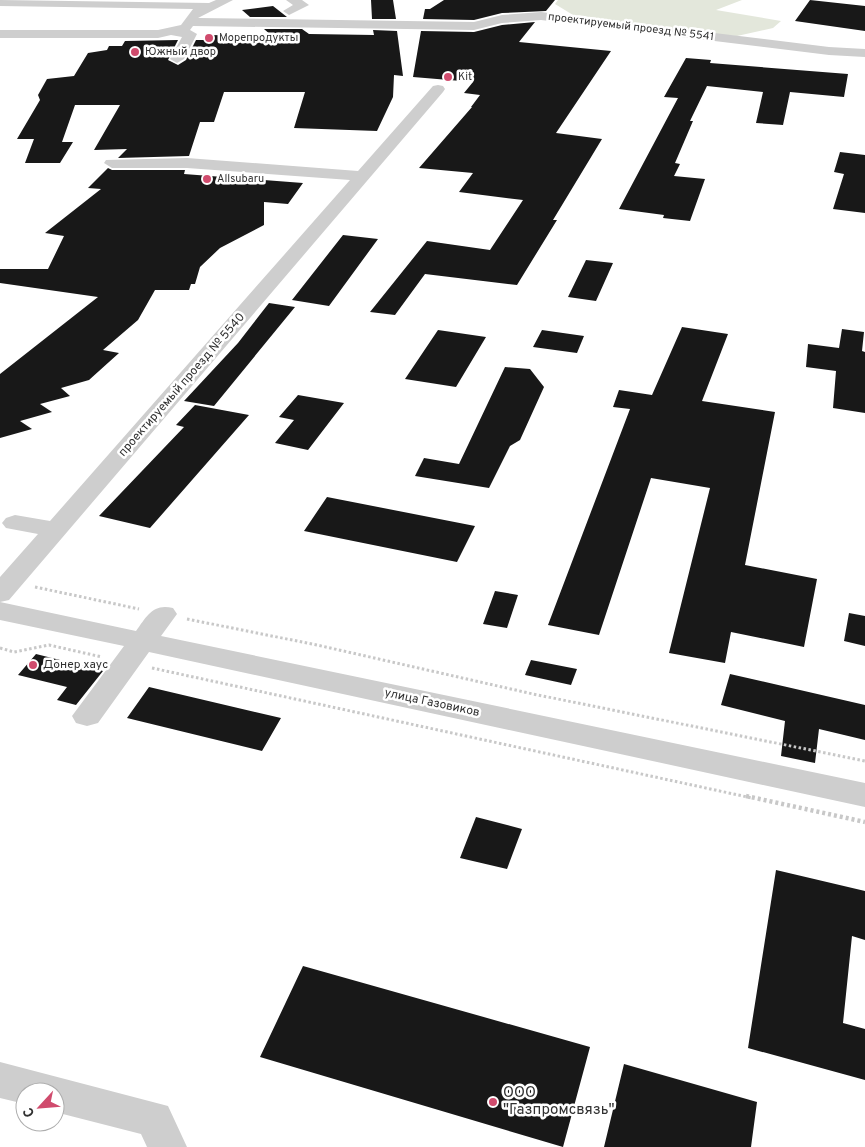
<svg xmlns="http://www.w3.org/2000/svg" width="865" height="1147" viewBox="0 0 865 1147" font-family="Overpass,sans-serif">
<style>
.green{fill:#e3e7db}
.building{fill:#181818}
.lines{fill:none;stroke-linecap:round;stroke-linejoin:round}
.path-far1{stroke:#c8c8c8;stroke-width:3;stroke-dasharray:2.5 2.5;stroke-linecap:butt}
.path{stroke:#c8c8c8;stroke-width:4.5;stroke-dasharray:3 3;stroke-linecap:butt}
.minor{fill:#cecece;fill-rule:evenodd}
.poi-dot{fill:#d04b6d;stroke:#fff;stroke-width:2}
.labels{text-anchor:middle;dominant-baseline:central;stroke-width:5;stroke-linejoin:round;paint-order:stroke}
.far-street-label{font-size:11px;fill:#313131;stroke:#fff}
.far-poi-label{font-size:11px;fill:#313131;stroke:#fff;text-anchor:start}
.street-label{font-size:12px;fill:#313131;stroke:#fff}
.poi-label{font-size:12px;fill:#313131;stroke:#fff;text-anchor:start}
.near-poi-label{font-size:15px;fill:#313131;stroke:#fff;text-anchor:start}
</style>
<rect width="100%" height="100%" fill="#fff"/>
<path class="green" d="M 558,0 L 742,0 L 716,10 L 781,21 L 773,28 L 737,36 L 691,34 L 573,15 L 555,4 Z"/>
<path class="building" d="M 371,0 L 393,0 L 396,19 L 372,19 Z
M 444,0 L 555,0 L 546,11 L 502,13 L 474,20 L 423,19 L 425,9 L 430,9 Z
M 810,0 L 865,6 L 865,31 L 795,21 Z
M 273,6 L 287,17 L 250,17 L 242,10 Z
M 535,22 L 519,42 L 611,51 L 556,133 L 602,139 L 553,220 L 557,220 L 517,285 L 425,274 L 395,315 L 370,312 L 427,241 L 490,250 L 523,200 L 459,192 L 473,173 L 419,168 L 472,107 L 471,107 L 480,95 L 464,93 L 473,82 L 413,77 L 421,31 L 474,32 L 502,25 Z
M 264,29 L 302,29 L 309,34 L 374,35 L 373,30 L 397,31 L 403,76 L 394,75 L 393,97 L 377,131 L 294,128 L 305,92 L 224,92 L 214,122 L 200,122 L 189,156 L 118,158 L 127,149 L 94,150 L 120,105 L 75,105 L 62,142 L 73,142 L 60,163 L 25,163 L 34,139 L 17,139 L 40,100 L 38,95 L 47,79 L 74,76 L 88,53 L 107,50 L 109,46 L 122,46 L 125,41 L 178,40 L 168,60 L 178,65 L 186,60 L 196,40 L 205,40 L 208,35 L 272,36 Z
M 686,58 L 711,60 L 710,63 L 848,74 L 844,97 L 790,92 L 783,125 L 756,123 L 763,92 L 707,86 L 690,121 L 693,121 L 675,163 L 680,164 L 674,176 L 705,179 L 690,221 L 663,218 L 664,215 L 619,209 L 678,98 L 664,97 Z
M 840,152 L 865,155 L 865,213 L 833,209 L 844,174 L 834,172 Z
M 108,168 L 112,170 L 185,170 L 184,174 L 303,183 L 288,204 L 264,202 L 264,225 L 220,248 L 200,267 L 195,284 L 191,284 L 189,290 L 155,290 L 138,320 L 103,350 L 119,353 L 89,380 L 61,388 L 70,396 L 40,404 L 52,412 L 20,421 L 32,429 L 0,438 L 0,374 L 98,297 L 0,283 L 0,269 L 48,269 L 64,236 L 45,233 L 101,189 L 88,188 Z
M 343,235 L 378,239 L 329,306 L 292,300 Z
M 586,260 L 613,263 L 596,301 L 568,297 Z
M 269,303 L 295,307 L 214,406 L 184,401 L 238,343 Z
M 682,327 L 728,334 L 702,401 L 775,412 L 745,565 L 817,579 L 804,647 L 731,632 L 725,663 L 669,653 L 710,488 L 651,478 L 599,635 L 548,625 L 630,409 L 613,407 L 619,390 L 652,395 Z
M 842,329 L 864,332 L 862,351 L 865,352 L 865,413 L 833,408 L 836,371 L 806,367 L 808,344 L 839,348 Z
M 438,330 L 486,337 L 456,387 L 405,379 Z
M 542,330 L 584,336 L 577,353 L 533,347 Z
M 505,367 L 530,369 L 544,387 L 520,440 L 510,446 L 489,488 L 415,476 L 424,458 L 459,464 Z
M 298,395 L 344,403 L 308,450 L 275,443 L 294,420 L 279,417 Z
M 195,405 L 249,415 L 150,528 L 99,516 L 184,427 L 176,425 Z
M 327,497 L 475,526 L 457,562 L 304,531 Z
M 495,591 L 518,595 L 507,628 L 483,624 Z
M 849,613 L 865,616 L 865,646 L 844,641 Z
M 36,654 L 76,664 L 103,671 L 76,705 L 57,700 L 67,687 L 18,675 Z
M 531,660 L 577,669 L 571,685 L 525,675 Z
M 730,674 L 865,705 L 865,740 L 819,729 L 815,763 L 781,756 L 785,721 L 721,705 Z
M 149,687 L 281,718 L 262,751 L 127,718 Z
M 476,817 L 522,829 L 507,869 L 460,858 Z
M 776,870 L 865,891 L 865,940 L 852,936 L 843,1023 L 865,1029 L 865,1080 L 748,1048 Z
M 303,966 L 590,1047 L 563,1147 L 260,1057 Z
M 624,1064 L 757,1102 L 751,1147 L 604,1147 Z"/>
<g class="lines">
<path class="path-far1" d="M 35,587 L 139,609
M 187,619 L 317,645 L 533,694 L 865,761
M 0,648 L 14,652 L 49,645 L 102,657
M 152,668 L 752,798"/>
<path class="path" d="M 746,796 L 865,822"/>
<path class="minor" d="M 0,0 L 209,3 L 216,0 L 233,0 L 198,18 L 474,22 L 502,15 L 541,12 L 829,47 L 865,49 L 865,57 L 829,55 L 541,20 L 502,23 L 474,30 L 193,26 L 190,30 L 197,34 L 184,59 L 177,63 L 170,59 L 182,37 L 171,35 L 158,38 L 0,38 L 0,30 L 158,30 L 181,25 L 193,9 L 0,6 Z
M 286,0 L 302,0 L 309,5 L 289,15 L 283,11 L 293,5 Z
M 438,85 L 443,86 L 445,89 L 443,92 L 9,600 L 0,602 L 136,631 C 147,616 153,603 173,608 L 177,614 L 161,636 L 865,783 L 865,807 L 149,652 L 98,723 L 87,726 L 76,723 L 72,716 L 124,646 L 0,620 L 0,577 L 38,534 L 6,528 L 2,523 L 6,518 L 15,515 L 50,521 L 350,180 L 187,168 L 112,168 L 104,163 L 106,160 L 187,158 L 358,171 L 433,86 Z
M 0,1062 L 168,1106 L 187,1147 L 147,1147 L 141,1134 L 55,1112 L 55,1092 L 25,1092 L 25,1104 L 0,1098 Z"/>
</g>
<g class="poi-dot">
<circle cx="209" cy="38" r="5"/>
<circle cx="135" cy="52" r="5"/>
<circle cx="448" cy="77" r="5"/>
<circle cx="207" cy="179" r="5"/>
<circle cx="33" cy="665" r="5"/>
<circle cx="493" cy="1102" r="5"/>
</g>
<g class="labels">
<g class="far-street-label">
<text transform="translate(631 27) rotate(7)">проектируемый проезд № 5541</text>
</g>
<g class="far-poi-label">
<text x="219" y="38">Морепродукты</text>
<text x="145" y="52">Южный двор</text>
<text x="458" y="77">Kit</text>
<text x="217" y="179">Allsubaru</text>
</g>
<g class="street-label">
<text transform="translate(182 385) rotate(-49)">проектируемый проезд № 5540</text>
<text transform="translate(432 703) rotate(12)">улица Газовиков</text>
</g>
<g class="poi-label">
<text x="43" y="665">Донер хаус</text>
</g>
<g class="near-poi-label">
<text x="503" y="1093">ООО<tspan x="503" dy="17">"Газпромсвязь"</tspan></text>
</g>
</g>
<g transform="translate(40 1107) rotate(244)"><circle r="24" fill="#ffffff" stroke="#adadad"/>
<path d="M0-4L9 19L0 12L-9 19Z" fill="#d04b6d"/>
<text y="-8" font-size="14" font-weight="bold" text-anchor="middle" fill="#313131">С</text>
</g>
</svg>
